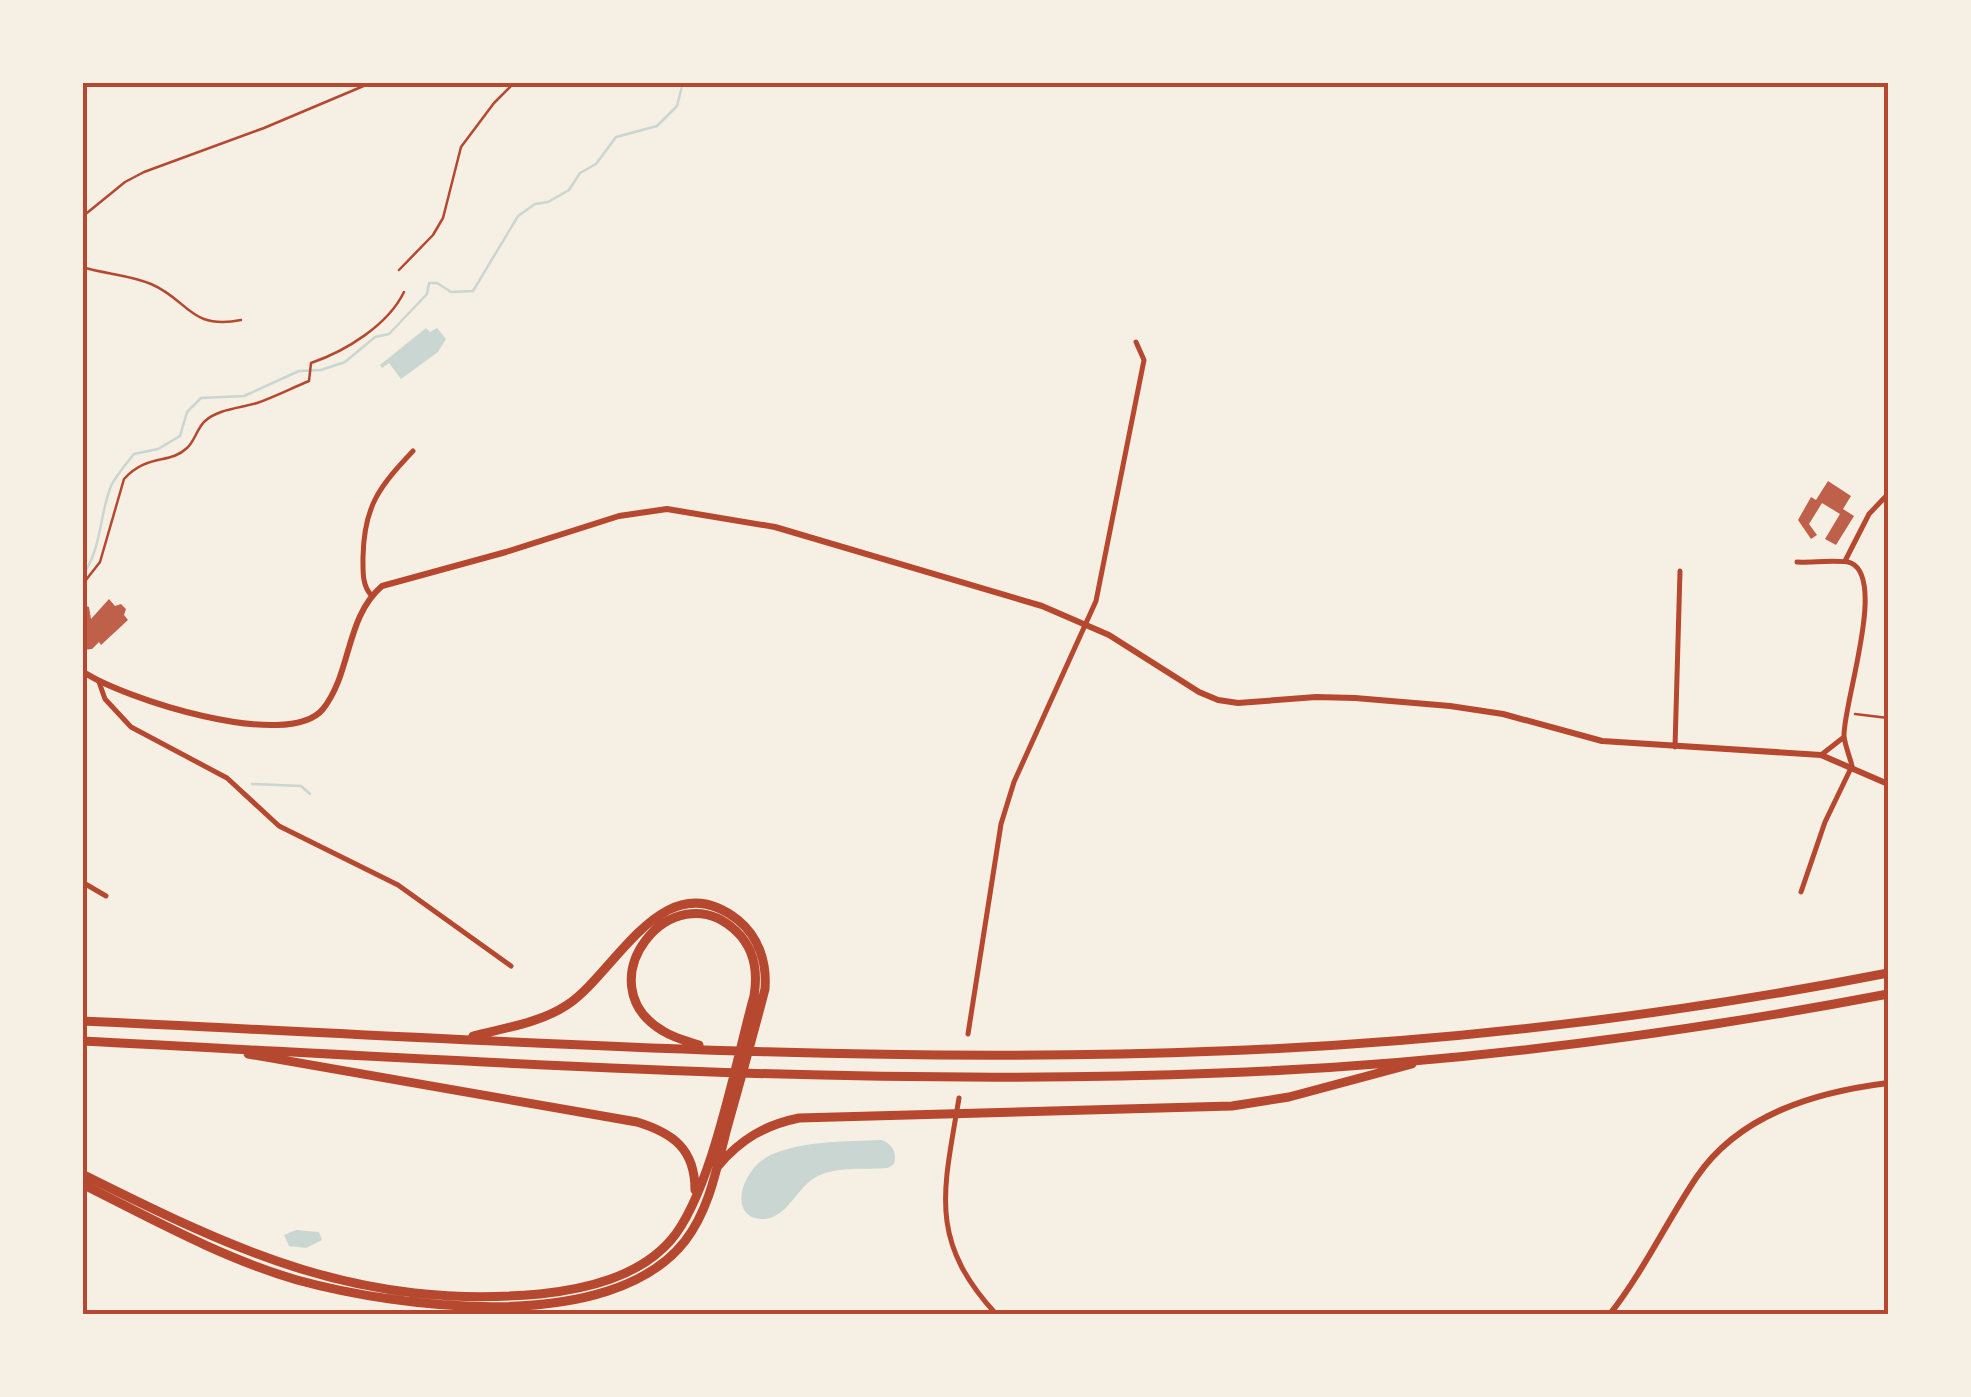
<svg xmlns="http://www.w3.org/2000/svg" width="1971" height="1397" viewBox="0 0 1971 1397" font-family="'Roboto Condensed',sans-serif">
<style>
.water{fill:#c9d6d2}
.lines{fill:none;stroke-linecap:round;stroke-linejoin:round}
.stream{stroke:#c9d6d2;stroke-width:2.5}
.building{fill:#bf614a}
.path{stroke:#b5482f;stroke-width:2.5}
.service{stroke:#b5482f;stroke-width:2.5}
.minor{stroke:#b5482f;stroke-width:5}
.tertiary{stroke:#b5482f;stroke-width:6}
.motorway{stroke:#b5482f;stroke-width:9}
.neatline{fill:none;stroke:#b5482f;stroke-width:4}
</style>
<rect width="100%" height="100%" fill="#f6efe4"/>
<path class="water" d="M 426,328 L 430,332 L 437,328 L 446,339 L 438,352 L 401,379 L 389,363 L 382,368 L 380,365 Z
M 881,1140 C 893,1144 897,1153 894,1164 L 888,1168 C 866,1170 839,1166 818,1176 C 798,1185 788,1217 765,1219 C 726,1221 740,1167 773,1154 C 807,1140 846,1142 881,1140 Z
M 296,1230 L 319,1232 L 322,1240 L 306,1248 L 289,1246 L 284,1235 Z"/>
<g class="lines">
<path class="stream" d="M 82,576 C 102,549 99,516 111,486 C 117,474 126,464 134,454 L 158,449 L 180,436 L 187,412 L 201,398 L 244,396 L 299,371 L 321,370 L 345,362 L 375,337 L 389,334 L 427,294 L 429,283 L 437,283 L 451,292 L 473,291 L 518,216 L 535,204 L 548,202 L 569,190 L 580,173 L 596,164 L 616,137 L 657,126 L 677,106 L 683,82
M 252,784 L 301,786 L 310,794"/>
</g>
<path class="building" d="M 1828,481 L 1851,496 L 1843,509 L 1854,516 L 1836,545 L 1825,539 L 1840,514 L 1822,503 L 1809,524 L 1817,535 L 1811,539 L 1798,520 L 1811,497 L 1816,500 Z
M 109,599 L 115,606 L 121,604 L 126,609 L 124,615 L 128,620 L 101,645 L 99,642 L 92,649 L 82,650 L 82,604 L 89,607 L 91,619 Z"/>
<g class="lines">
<path class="path" d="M 82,217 L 125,182 L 144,172 L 264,128 L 373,82
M 399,270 L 433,235 L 443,218 L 461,147 L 494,103 L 515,82
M 82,585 L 100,562 L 124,479 C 148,453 169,465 187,448 C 195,441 197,428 205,421 C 218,409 241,408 257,403 C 274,397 292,388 309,381 L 311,363 C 346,351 388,325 404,292
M 1855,714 L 1888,718"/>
<path class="service" d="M 82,267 C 105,274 130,275 151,284 C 189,300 189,330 241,320"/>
<path class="minor" d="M 1845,561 L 1869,514 L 1888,494
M 1797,562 C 1809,563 1842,559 1851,563 C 1887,579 1843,704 1844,736 C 1845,746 1850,757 1852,766 L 1825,822 L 1801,892
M 371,595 C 362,585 363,571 363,557 C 364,506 379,487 413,451
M 99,682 L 105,699 L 131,727 L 227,778 L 279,826 L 398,885 L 511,966
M 1675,747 L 1680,571
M 1821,755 L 1844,737
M 82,882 L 106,896
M 968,1034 L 1001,824 L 1014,782 L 1096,601 L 1144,360 L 1136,342
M 959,1098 C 944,1190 927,1239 996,1314"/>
<path class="tertiary" d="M 82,671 C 121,698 288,752 323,709 C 352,672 345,618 382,586 L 506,552 L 619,516 L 667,509 L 775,527 L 1042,606 L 1109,635 L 1199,692 L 1218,700 L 1238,703 L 1316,697 L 1355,698 L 1450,706 L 1503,714 L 1602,741 L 1821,755 L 1888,784
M 1610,1314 C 1643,1272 1666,1223 1696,1178 C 1739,1114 1816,1092 1888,1083"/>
<path class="motorway" d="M 82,1021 C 461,1038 841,1066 1220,1051 C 1445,1043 1668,1016 1888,973
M 82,1041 C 461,1060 841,1088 1220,1073 C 1445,1065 1668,1036 1888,994
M 248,1054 L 637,1122 C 673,1133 695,1149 695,1190
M 718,1166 C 741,1139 765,1125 799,1118 L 1232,1106 L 1289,1097 L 1412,1064
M 82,1174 C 238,1252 360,1310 540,1294 C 586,1289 639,1277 671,1240 C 712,1192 736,1060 754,996 C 758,972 755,949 736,931 C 672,870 583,984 663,1031 C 674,1038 687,1041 699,1045
M 82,1184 C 152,1219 222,1258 297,1280 C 399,1308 611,1336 685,1241 C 710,1209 717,1166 727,1128 C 740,1082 753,1035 765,989 C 767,963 759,937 738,920 C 663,861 617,972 567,1005 C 540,1023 504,1028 473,1036"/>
</g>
<rect width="1971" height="1397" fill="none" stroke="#f6efe4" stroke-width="170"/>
<rect x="85" y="85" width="1801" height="1227" class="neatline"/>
</svg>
